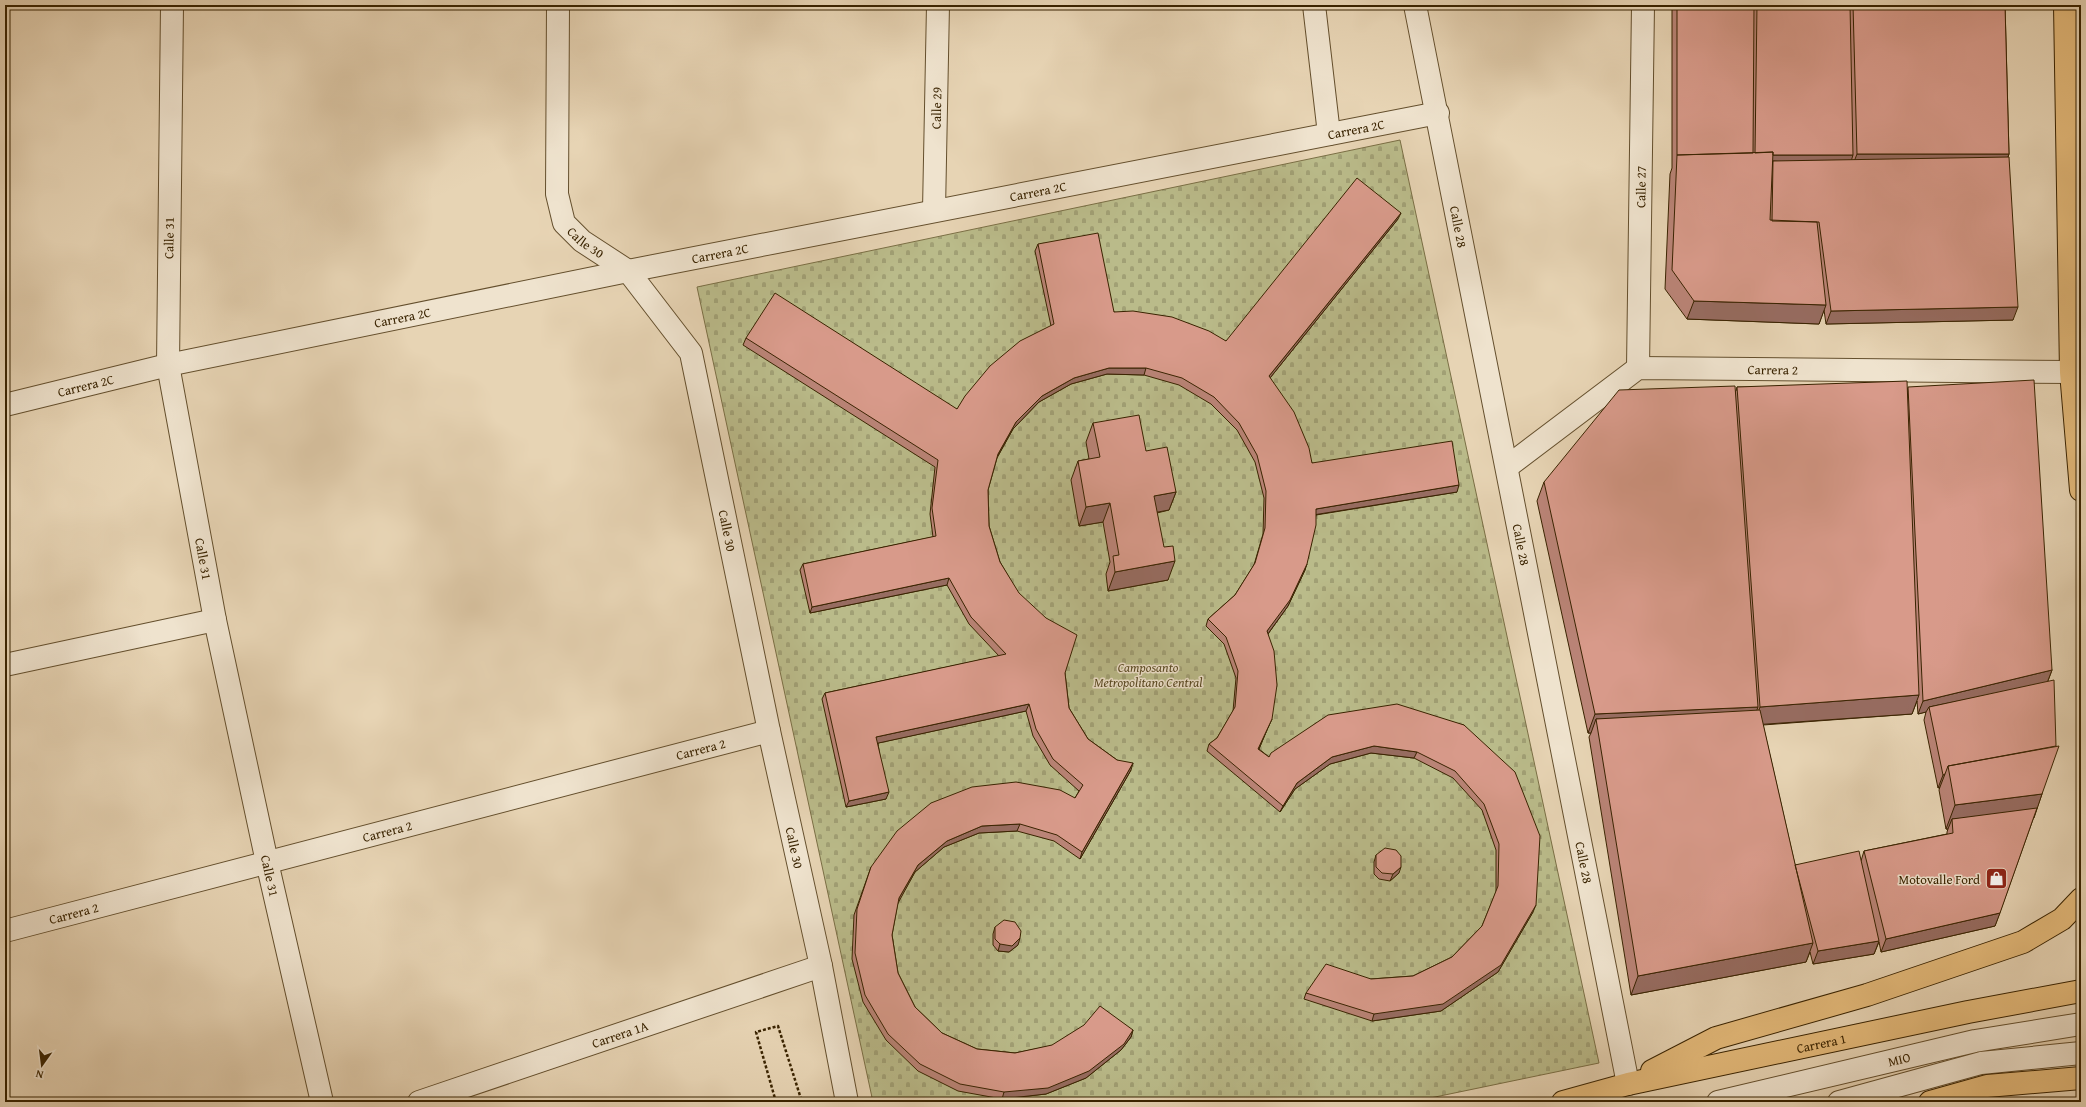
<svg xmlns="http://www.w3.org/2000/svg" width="2086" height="1107" viewBox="0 0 2086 1107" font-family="'Gentium Book Plus',serif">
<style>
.cemetery{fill:url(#cemetery-stones);stroke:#7a6f45}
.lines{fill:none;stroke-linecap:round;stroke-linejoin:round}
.minor-casing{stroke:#644f2d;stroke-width:24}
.major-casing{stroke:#392300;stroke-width:24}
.path{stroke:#392300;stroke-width:2.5;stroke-dasharray:3 2;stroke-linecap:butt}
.minor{stroke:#efe3ce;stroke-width:22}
.major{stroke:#e4ba7a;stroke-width:22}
.wall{fill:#ba8477;stroke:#392300;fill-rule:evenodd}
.shaded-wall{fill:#976c61;stroke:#392300}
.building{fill:#d89a8a;stroke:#392300}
.labels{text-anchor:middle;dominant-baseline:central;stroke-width:3;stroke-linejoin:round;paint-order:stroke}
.street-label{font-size:13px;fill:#392300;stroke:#efe3ce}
.park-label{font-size:13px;font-style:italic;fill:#594922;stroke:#efe3ce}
.poi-label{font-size:13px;fill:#392300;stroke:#efe3ce;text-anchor:end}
</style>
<defs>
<pattern id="cemetery-stones" width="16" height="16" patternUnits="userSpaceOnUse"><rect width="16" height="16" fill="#babb8a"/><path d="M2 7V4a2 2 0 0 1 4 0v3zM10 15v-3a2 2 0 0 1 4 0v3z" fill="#a1a075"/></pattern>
</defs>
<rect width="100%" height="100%" fill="#e7d4b4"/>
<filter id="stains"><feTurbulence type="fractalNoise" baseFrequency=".005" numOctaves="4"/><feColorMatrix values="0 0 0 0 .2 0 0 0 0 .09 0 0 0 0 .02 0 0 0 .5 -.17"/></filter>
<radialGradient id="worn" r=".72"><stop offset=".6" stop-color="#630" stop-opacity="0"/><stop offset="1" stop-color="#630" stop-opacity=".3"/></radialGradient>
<path class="cemetery" d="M 1400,140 L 1599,1063 L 1411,1102 L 873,1102 L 697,287 Z"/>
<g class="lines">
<defs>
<g id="minor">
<path id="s1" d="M 172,5 L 168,365 L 215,620 L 267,862 L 322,1102"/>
<path id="s2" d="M 558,5 L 557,194 L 564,223 L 582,241 L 628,271 L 691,353 L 769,731 L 821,966 L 847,1102"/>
<path d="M 1314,5 L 1329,134"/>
<path id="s3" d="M 1415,5 L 1628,1084"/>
<path id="s4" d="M 934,210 L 938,5"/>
<path id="s5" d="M 1638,368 L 1643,5"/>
<path id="s6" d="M 5,405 L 168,365 L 628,271 L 1438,113"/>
<path id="s7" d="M 1507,467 L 1638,368 L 2071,372"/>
<path d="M 5,665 L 215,620"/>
<path id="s8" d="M 5,931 L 769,731"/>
<path id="s9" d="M 419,1102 L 821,966"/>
<path id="s10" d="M 1718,1102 L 1975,1041 L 2081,1024"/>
<path d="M 1839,1102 L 1981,1063 L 2081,1053"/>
</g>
<g id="major">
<path d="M 2065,5 L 2071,372 L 2081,490"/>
<path d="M 1652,1071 L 1716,1038 L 1867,995 L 2023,942 L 2062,919 L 2081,899"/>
<path id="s11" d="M 1563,1102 L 1628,1084 L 1968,1012 L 2081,991"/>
<path d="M 1930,1102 L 1987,1086 L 2081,1078"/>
</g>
</defs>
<use href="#minor" class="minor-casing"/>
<use href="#major" class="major-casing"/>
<path class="path" d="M 776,1102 L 756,1032 L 778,1026 L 802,1102"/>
<use href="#minor" class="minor"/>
<use href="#major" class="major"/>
</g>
<path class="wall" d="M 1672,5 L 2005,5 L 2009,154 L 2008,157 L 2013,320 L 1826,324 L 1824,310 L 1819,324 L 1687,319 L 1665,289 L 1670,174 L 1672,168 Z
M 1398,219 L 1270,378 L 1312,463 L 1457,492 L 1316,515 L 1305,570 L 1288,606 L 1268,634 L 1269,725 L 1259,749 L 1269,757 L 1464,725 L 1533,912 L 1498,972 L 1441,1011 L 1372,1021 L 1304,999 L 1306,993 L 1371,979 L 1413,976 L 1452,957 L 1482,926 L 1496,892 L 1496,850 L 1482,810 L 1453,778 L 1414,758 L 1371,753 L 1330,764 L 1295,789 L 1280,812 L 1207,751 L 1209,744 L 1217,738 L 1233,711 L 1236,678 L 1224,644 L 1206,626 L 1208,619 L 1235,595 L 1254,565 L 1263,534 L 1264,498 L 1255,462 L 1237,430 L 1211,404 L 1179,385 L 1144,375 L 1107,374 L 1071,384 L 1039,402 L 1013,429 L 997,458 L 988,490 L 989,526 L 1000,562 L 1065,673 L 1069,708 L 1088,739 L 1131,770 L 1080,859 L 1054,841 L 1017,831 L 979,833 L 944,847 L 915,872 L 898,902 L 892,935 L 898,973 L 915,1007 L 942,1033 L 977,1049 L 1015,1053 L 1133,1030 L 1131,1037 L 1121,1050 L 1086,1078 L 1046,1094 L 1002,1099 L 958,1091 L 918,1071 L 886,1040 L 863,1002 L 852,959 L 854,915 L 871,867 L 1075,798 L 1079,791 L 1050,765 L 1033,736 L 1026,711 L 878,743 L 886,799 L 846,807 L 822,699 L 825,693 L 999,656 L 969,624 L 947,585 L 810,613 L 800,570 L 803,564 L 933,537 L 930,514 L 935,467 L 743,345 L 746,338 L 957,409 L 1051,326 L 1035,251 L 1038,244 L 1114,312 L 1226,341 Z
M 1737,387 L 1907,388 L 2052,670 L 2048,681 L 2042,794 L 1995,926 L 1881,952 L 1879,942 L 1874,954 L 1813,964 L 1810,952 L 1806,962 L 1631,995 L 1589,737 L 1591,733 L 1588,733 L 1537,501 L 1544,482 L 1736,391 ZM 1917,701 L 1918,714 L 1926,712 L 1924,720 L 1938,788 L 1940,787 L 1939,790 L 1946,829 L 1948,829 L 1947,832 L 1947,834 L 1864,851 L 1861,861 L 1795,865 L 1763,725 L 1912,714 Z
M 1093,423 L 1146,451 L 1176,492 L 1169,510 L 1157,513 L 1168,580 L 1108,591 L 1106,574 L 1110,562 L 1103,522 L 1079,526 L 1071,480 L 1078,461 L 1089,459 L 1086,442 Z
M 1376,855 L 1399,873 L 1390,881 L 1379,879 L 1374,874 L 1374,862 Z
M 995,927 L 1018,945 L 1009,952 L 998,951 L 993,945 L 993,934 Z"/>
<path class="shaded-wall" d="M 1857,154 L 2009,154 L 2004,167 L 1852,167 Z
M 1755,155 L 1853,155 L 1849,168 L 1773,161 L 1771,168 Z
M 1401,213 L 1398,219 L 1266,383 L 1269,376 Z
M 1694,301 L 1826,305 L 1819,324 L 1687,319 Z
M 2018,307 L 2013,320 L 1826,324 L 1831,311 Z
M 1109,368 L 1146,368 L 1144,375 L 1107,374 L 1071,384 L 1039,402 L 1013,429 L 995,461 L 998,454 L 1016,422 L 1042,396 L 1074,378 Z
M 1459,485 L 1457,492 L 1313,515 L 1316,509 Z
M 1176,492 L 1169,510 L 1147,514 L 1154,496 Z
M 1110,503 L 1103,522 L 1079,526 L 1086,507 Z
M 1175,561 L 1168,580 L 1108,591 L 1115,572 Z
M 1307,564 L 1305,570 L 1288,606 L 1265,638 L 1267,631 Z
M 949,578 L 947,585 L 810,613 L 812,607 Z
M 2052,670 L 2047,683 L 1929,707 L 1926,712 L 1918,714 L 1923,701 Z
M 1919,695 L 1912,714 L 1753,725 L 1760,707 Z
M 1029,704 L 1026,711 L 874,744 L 876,737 Z
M 1758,707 L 1751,726 L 1596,719 L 1591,733 L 1588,733 L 1595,714 Z
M 1272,719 L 1269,725 L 1256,756 L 1258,749 Z
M 1374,746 L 1417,752 L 1414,758 L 1371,753 L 1330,764 L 1295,789 L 1280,812 L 1283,806 L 1297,783 L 1332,757 Z
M 1133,763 L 1131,770 L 1080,859 L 1082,852 Z
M 1945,774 L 1940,787 L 1938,788 L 1943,775 Z
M 889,792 L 886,799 L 846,807 L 849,801 Z
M 2042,794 L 2034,818 L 1952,819 L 1948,829 L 1946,829 L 1955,805 Z
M 1020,824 L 1017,831 L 979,833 L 944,847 L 915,872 L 897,905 L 899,898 L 918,865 L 947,841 L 982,826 Z
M 1401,867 L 1399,873 L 1390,881 L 1393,874 Z
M 1536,905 L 1533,912 L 1498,972 L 1441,1011 L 1372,1021 L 1374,1014 Z
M 2000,913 L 1995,926 L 1881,952 L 1886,939 Z
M 1020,938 L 1018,945 L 1009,952 L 998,951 L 1000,944 Z
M 1879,941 L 1874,954 L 1813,964 L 1818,951 Z
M 1813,943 L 1806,962 L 1631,995 L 1638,976 Z
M 1133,1030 L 1131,1037 L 1121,1050 L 1086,1078 L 1046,1094 L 1002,1099 L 1004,1092 Z"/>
<path class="building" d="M 1677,5 L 1754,5 L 1753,153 L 1677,155 Z
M 1757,5 L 1850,5 L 1853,155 L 1773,155 L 1773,152 L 1755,153 Z
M 1853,5 L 2005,5 L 2009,154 L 1857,154 Z
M 1773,152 L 1770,220 L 1817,222 L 1826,305 L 1694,301 L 1672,270 L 1677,155 Z
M 2009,157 L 2018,307 L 1831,311 L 1819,222 L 1772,221 L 1773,161 Z
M 1357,178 L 1401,213 L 1269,376 L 1294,412 L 1309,448 L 1312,463 L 1452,441 L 1459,485 L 1316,509 L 1316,525 L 1307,564 L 1290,600 L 1267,631 L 1274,651 L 1277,685 L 1272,719 L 1258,749 L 1269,757 L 1271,753 L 1328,715 L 1397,704 L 1464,725 L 1515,772 L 1540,836 L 1536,905 L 1501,965 L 1443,1004 L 1374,1014 L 1306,993 L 1326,964 L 1371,979 L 1413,976 L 1452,957 L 1482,926 L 1498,886 L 1499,844 L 1484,804 L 1455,771 L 1417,752 L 1374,746 L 1332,757 L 1297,783 L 1283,806 L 1209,744 L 1217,738 L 1235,707 L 1238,671 L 1226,637 L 1208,619 L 1235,595 L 1255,563 L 1265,528 L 1266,491 L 1257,455 L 1239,423 L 1214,397 L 1182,378 L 1146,368 L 1109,368 L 1074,378 L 1042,396 L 1016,422 L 998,454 L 988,490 L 989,526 L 1000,562 L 1019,593 L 1046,618 L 1077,635 L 1065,673 L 1069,708 L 1088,739 L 1117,760 L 1133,763 L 1082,852 L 1057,835 L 1020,824 L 982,826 L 947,841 L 918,865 L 899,898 L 892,935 L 898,973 L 915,1007 L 942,1033 L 977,1049 L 1015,1053 L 1052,1045 L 1084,1025 L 1100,1006 L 1133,1030 L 1124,1044 L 1089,1071 L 1048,1088 L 1004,1092 L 960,1084 L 920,1064 L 888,1034 L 865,995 L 855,953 L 857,909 L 871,867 L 897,831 L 931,803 L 972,787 L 1016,782 L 1060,790 L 1075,798 L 1083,785 L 1053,759 L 1036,729 L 1029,704 L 876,737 L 889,792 L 849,801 L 825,693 L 1006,654 L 971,617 L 949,578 L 812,607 L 803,564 L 936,536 L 932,508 L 938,460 L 746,338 L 775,293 L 957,409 L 965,396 L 990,366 L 1020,341 L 1054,324 L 1038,244 L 1098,233 L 1114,312 L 1133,311 L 1172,317 L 1209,331 L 1226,341 Z
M 2034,380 L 2052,670 L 1923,701 L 1908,387 Z
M 1907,381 L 1919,695 L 1760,707 L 1737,387 Z
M 1735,386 L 1758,707 L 1595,714 L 1544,482 L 1619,390 Z
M 1139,415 L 1146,451 L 1167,447 L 1176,492 L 1154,496 L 1164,547 L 1173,546 L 1175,561 L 1115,572 L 1113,556 L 1119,555 L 1110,503 L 1086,507 L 1078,461 L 1100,457 L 1093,423 Z
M 2054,680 L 2056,746 L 1948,766 L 1945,774 L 1943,775 L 1929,707 Z
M 1760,710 L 1813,943 L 1638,976 L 1596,719 Z
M 2059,746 L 2042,794 L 1955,805 L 1948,766 Z
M 2037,808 L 2000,913 L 1886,939 L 1864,851 L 1953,833 L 1952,819 Z
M 1385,848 L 1396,850 L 1401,856 L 1401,867 L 1393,874 L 1382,873 L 1376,867 L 1376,855 Z
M 1859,851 L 1879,941 L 1818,951 L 1795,865 Z
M 1004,920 L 1015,922 L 1021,931 L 1020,938 L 1012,946 L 1000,944 L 995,939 L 995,927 Z"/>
<defs>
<symbol id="shop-square" viewBox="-11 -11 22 22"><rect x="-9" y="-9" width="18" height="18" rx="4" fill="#8f2418" stroke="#efe3ce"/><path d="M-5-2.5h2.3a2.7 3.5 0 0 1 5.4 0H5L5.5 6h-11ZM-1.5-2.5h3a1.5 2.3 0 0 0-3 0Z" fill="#fff"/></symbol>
</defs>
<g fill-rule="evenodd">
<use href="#shop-square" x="1984" y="866" width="25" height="25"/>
</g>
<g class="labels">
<g class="street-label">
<text stroke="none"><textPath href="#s4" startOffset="102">Calle 29</textPath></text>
<text stroke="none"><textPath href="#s6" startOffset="1379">Carrera 2C</textPath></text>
<text stroke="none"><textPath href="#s5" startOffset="181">Calle 27</textPath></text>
<text stroke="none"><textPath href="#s6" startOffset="1055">Carrera 2C</textPath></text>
<text stroke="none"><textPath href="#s3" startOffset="226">Calle 28</textPath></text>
<text transform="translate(169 238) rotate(-89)">Calle 31</text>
<text stroke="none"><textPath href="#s2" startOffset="248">Calle 30</textPath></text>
<text stroke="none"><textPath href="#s6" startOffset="731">Carrera 2C</textPath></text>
<text stroke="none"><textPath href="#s6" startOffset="407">Carrera 2C</textPath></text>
<text stroke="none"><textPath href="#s7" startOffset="299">Carrera 2</textPath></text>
<text stroke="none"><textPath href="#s6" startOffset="83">Carrera 2C</textPath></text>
<text stroke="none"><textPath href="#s2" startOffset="584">Calle 30</textPath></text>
<text stroke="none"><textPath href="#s3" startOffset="550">Calle 28</textPath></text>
<text stroke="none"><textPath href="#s1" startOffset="557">Calle 31</textPath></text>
<text stroke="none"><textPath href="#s8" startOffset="719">Carrera 2</textPath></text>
<text stroke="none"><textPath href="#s8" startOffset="395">Carrera 2</textPath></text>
<text stroke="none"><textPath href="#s2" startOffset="908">Calle 30</textPath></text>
<text stroke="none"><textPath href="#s3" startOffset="874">Calle 28</textPath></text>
<text stroke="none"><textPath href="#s1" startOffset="881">Calle 31</textPath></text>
<text stroke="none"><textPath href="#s8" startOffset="71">Carrera 2</textPath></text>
<text stroke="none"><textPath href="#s9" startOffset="212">Carrera 1A</textPath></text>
<text stroke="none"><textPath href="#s11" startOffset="265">Carrera 1</textPath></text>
<text stroke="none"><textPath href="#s10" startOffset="186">MIO</textPath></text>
</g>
<g class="park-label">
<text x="1148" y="667">Camposanto<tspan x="1148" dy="15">Metropolitano Central</tspan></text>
</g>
<g class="poi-label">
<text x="1980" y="879">Motovalle Ford</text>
</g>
</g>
<rect width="2086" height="1107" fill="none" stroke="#e7d4b4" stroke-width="20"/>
<rect x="6" y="6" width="2074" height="1095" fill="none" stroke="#392300" stroke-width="2"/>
<rect x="10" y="10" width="2066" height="1087" fill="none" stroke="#392300"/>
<g transform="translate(42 1065) rotate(194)" stroke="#efe3ce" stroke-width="3" paint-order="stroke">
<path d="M0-3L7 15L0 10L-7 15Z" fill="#392300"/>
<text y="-6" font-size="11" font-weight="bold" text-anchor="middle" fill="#392300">N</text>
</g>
<rect width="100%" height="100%" filter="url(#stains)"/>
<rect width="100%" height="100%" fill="url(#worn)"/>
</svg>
